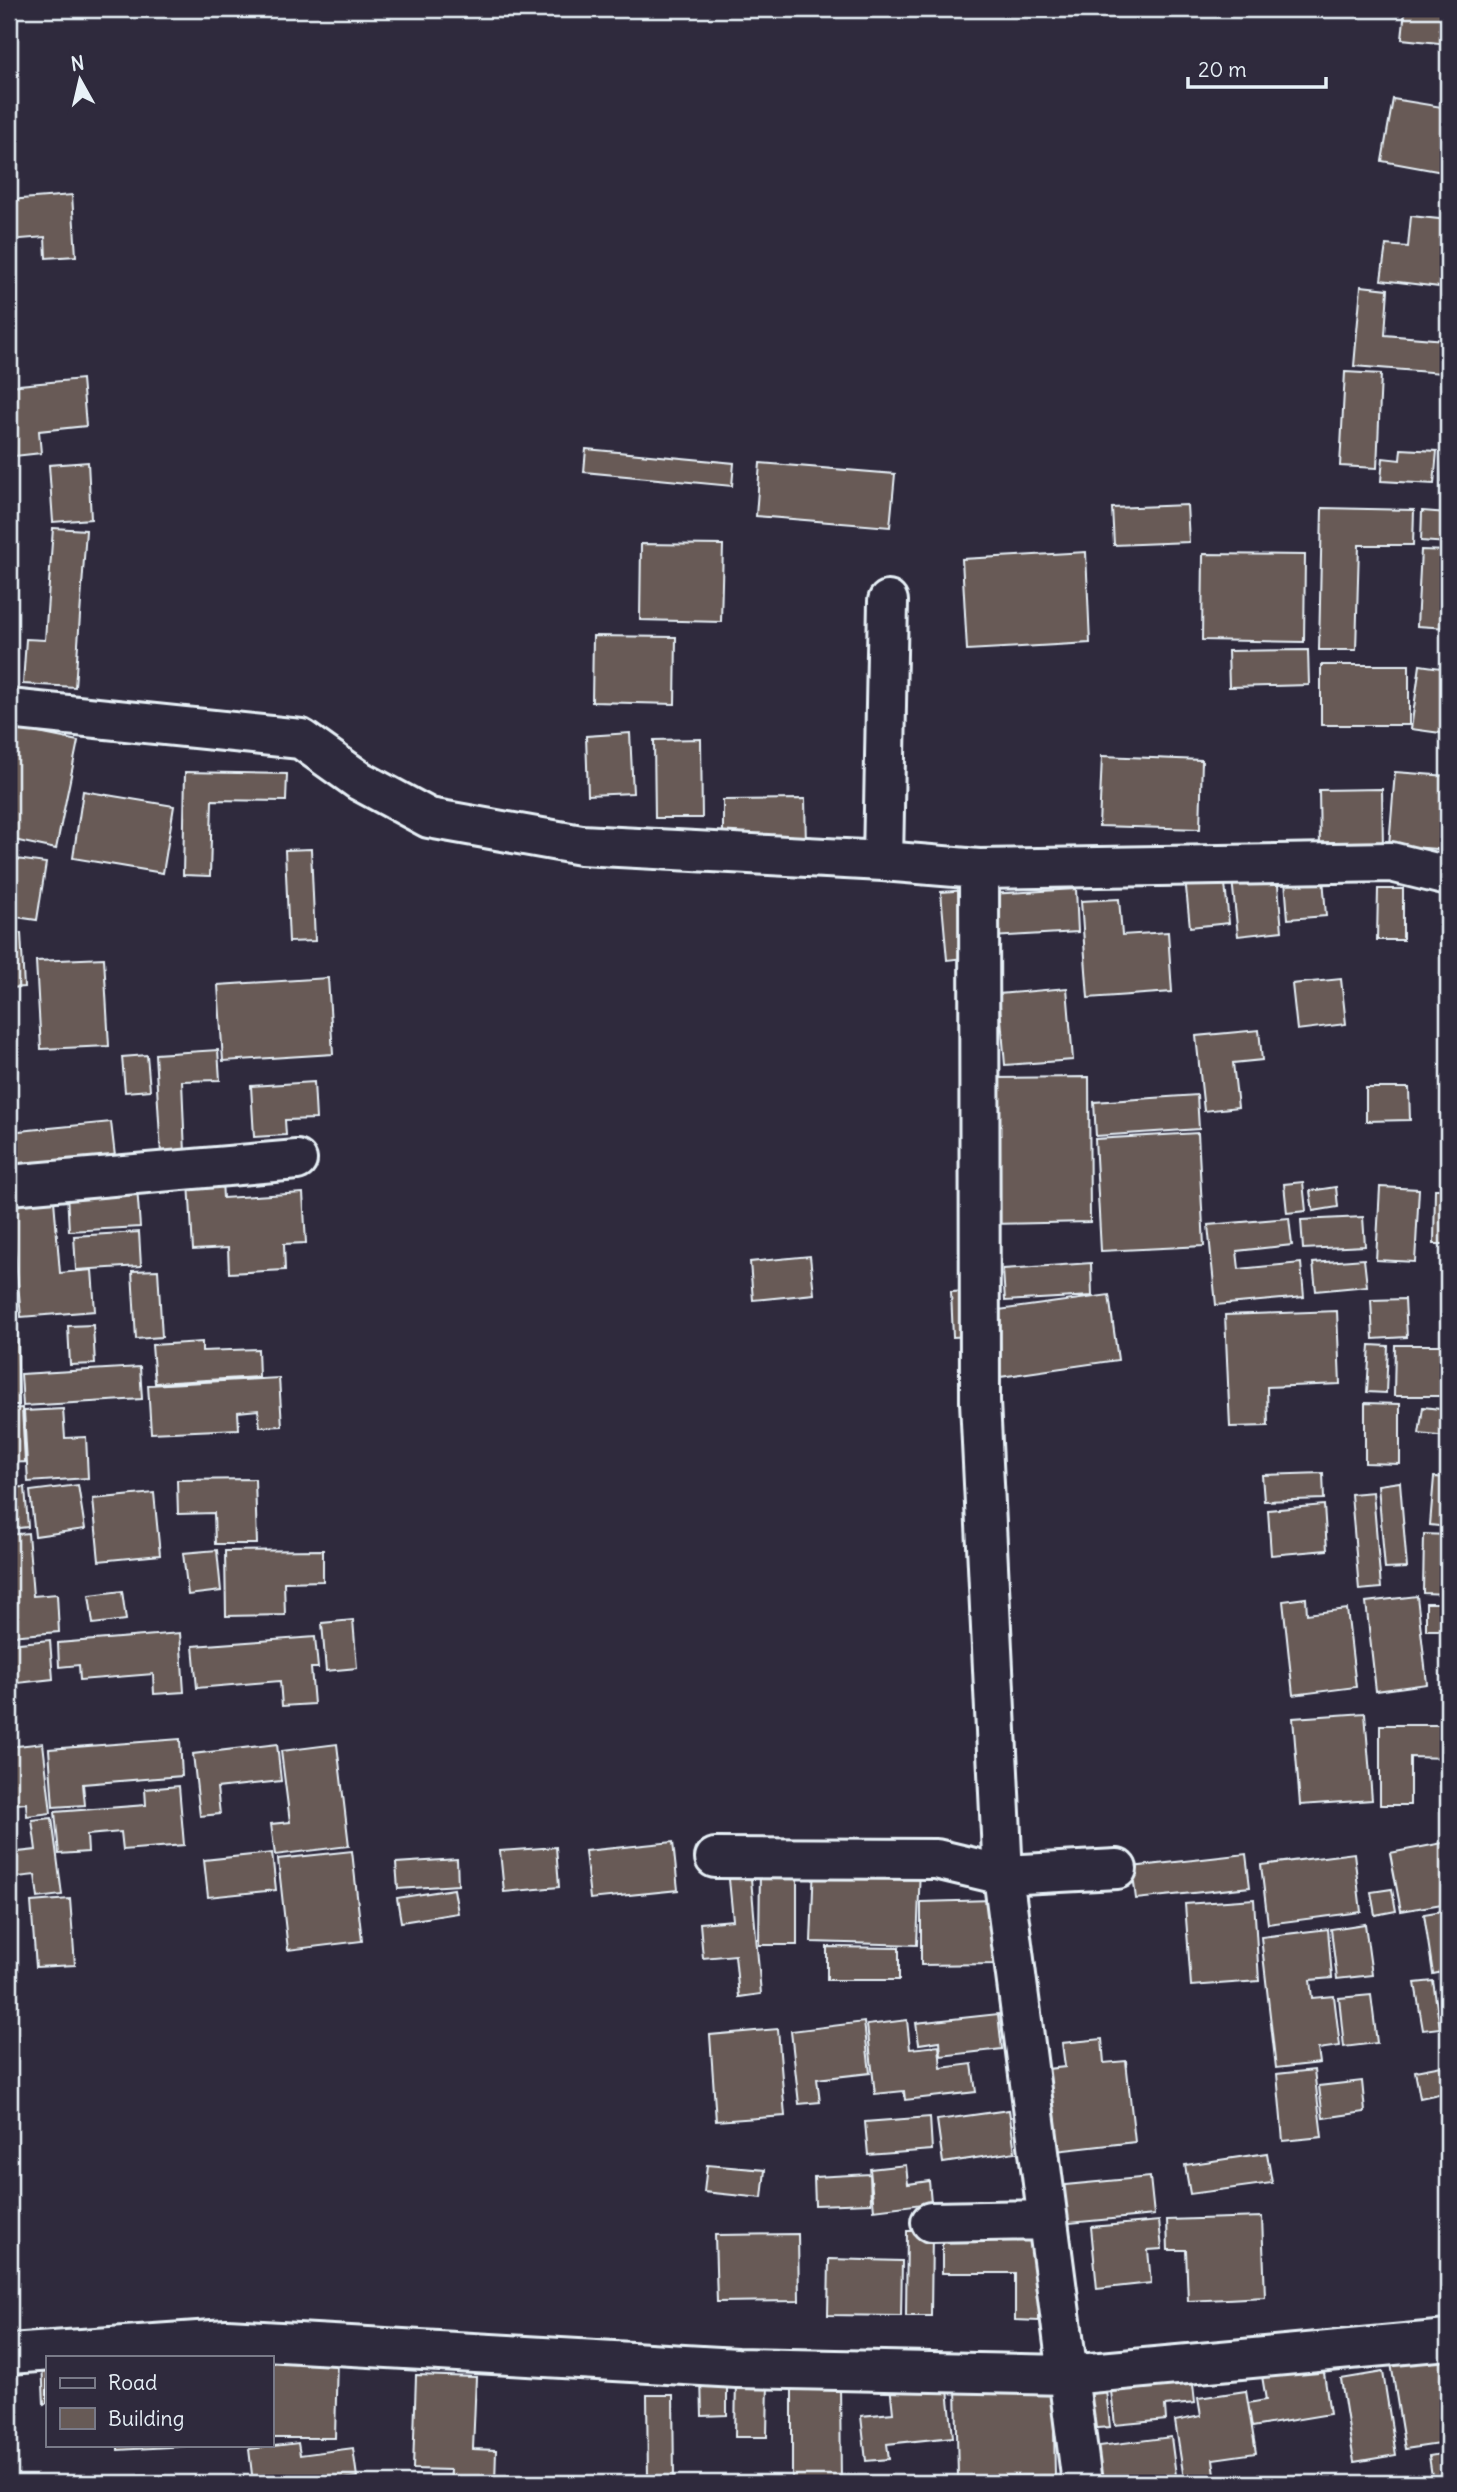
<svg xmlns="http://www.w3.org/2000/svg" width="1457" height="2492" viewBox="0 0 1457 2492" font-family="Delius,sans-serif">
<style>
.building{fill:#675a56;stroke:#e8f1f8;stroke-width:2}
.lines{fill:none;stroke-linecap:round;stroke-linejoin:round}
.minor-casing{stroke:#e8f1f8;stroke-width:44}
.minor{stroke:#2f2a3d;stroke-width:38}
</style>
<rect width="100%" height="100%" fill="#2f2a3d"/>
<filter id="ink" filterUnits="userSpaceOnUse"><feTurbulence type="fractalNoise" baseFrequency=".0143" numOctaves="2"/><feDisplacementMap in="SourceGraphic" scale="14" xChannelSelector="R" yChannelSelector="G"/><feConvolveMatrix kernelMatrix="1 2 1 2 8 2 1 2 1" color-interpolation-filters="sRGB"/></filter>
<g filter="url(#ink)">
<path class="building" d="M 1405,9 L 1448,9 L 1448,44 L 1402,39 Z
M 1393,99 L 1448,108 L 1448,173 L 1382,161 Z
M 72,195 L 76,256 L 46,258 L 45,237 L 9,240 L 9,200 Z
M 1411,216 L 1448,220 L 1448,288 L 1381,280 L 1386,245 L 1408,247 Z
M 1361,286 L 1388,289 L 1385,335 L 1445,340 L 1442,373 L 1354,366 Z
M 1345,372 L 1381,374 L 1377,468 L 1340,466 Z
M 82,379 L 86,426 L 39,431 L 41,453 L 15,456 L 9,386 Z
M 1445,415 L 1448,415 L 1448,483 L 1442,482 Z
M 586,449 L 734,463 L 732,486 L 584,472 Z
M 1401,449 L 1437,451 L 1434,484 L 1381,481 L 1383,458 L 1400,460 Z
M 88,462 L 91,519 L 53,522 L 49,465 Z
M 760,463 L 895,474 L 890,527 L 756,516 Z
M 1187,505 L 1189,542 L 1114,545 L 1112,508 Z
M 1322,508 L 1414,510 L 1413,545 L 1359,545 L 1356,650 L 1319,650 Z
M 1422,511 L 1448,513 L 1448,543 L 1421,541 Z
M 53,528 L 86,530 L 75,687 L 23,684 L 26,639 L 45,640 Z
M 641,544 L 723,545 L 721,622 L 640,620 Z
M 1421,550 L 1448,551 L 1448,628 L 1417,626 Z
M 1086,552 L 1090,643 L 967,650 L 962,559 Z
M 1203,554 L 1305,555 L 1304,642 L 1202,640 Z
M 593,636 L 676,637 L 675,704 L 592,702 Z
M 1308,650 L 1309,685 L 1229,687 L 1228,651 Z
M 1321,665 L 1409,665 L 1409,725 L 1321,725 Z
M 1420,665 L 1448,669 L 1448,734 L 1411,729 Z
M 9,727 L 78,741 L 56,849 L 9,839 Z
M 630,733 L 633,793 L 588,795 L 586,736 Z
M 701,739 L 702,818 L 655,818 L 654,740 Z
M 1102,756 L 1202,760 L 1200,829 L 1099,826 Z
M 185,772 L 287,774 L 286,801 L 212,800 L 210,876 L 183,875 Z
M 1395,772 L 1448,776 L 1448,850 L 1389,845 Z
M 1382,789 L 1383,848 L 1320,849 L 1319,790 Z
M 83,791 L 174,806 L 163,873 L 73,858 Z
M 805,799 L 806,845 L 723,846 L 723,800 Z
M 311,849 L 315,941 L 289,942 L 285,850 Z
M 9,858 L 46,863 L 37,920 L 9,916 Z
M 1224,874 L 1229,923 L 1190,927 L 1185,878 Z
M 1277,874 L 1282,931 L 1238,936 L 1232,879 Z
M 1323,877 L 1326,916 L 1288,919 L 1285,880 Z
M 1076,889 L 1078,932 L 991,937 L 989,894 Z
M 1378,889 L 1403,889 L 1403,940 L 1377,940 Z
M 967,890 L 973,957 L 947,960 L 941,892 Z
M 1119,899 L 1122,935 L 1168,932 L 1172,992 L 1088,998 L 1081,901 Z
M 21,933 L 24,987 L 9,988 L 9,934 Z
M 104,958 L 109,1046 L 41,1049 L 36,961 Z
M 328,978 L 333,1054 L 223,1061 L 218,985 Z
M 1341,979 L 1346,1024 L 1297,1030 L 1292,984 Z
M 1067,988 L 1073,1060 L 1005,1065 L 999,994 Z
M 1259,1030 L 1262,1060 L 1233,1063 L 1238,1107 L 1204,1111 L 1196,1036 Z
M 218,1050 L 220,1080 L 182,1081 L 185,1153 L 161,1154 L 155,1054 Z
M 147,1055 L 150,1090 L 125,1092 L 122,1057 Z
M 1089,1077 L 1090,1222 L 991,1224 L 989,1078 Z
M 314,1082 L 316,1119 L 285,1120 L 286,1135 L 254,1137 L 251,1086 Z
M 1366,1088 L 1409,1088 L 1410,1120 L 1366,1121 Z
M 1197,1095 L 1199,1129 L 1096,1136 L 1094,1102 Z
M 111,1122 L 116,1165 L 12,1175 L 9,1132 Z
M 1198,1133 L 1204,1246 L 1101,1251 L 1095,1139 Z
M 222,1180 L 223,1198 L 303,1193 L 306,1243 L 284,1244 L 285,1270 L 229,1273 L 228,1248 L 193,1250 L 189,1182 Z
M 1303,1182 L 1306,1211 L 1287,1213 L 1284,1184 Z
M 137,1187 L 140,1227 L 69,1231 L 67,1192 Z
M 1336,1187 L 1338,1207 L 1313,1211 L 1310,1191 Z
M 1380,1187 L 1419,1189 L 1415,1262 L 1376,1260 Z
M 1435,1189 L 1448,1189 L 1448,1244 L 1434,1244 Z
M 54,1200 L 60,1273 L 92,1270 L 95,1311 L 21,1317 L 11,1203 Z
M 1363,1217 L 1365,1246 L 1303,1249 L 1301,1220 Z
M 1289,1218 L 1292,1245 L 1237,1251 L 1239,1269 L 1301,1263 L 1304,1297 L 1216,1305 L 1208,1225 Z
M 139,1232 L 141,1266 L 76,1270 L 74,1236 Z
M 810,1256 L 814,1294 L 753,1300 L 750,1262 Z
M 1364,1259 L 1367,1286 L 1316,1291 L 1313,1263 Z
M 1091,1263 L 1092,1296 L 1005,1301 L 1003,1269 Z
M 158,1270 L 162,1337 L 136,1339 L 132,1271 Z
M 969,1291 L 972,1336 L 953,1337 L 951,1292 Z
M 1109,1295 L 1118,1360 L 1000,1377 L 991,1311 Z
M 1405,1299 L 1407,1337 L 1373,1339 L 1371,1300 Z
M 1337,1311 L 1340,1384 L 1267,1387 L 1268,1426 L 1230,1427 L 1225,1315 Z
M 93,1325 L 95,1364 L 70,1365 L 68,1326 Z
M 17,1327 L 19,1405 L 9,1405 L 9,1328 Z
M 202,1342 L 202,1351 L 258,1349 L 259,1377 L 155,1383 L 152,1345 Z
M 1370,1345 L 1388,1346 L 1386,1393 L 1367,1392 Z
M 1395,1345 L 1448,1345 L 1448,1396 L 1394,1396 Z
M 140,1367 L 142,1399 L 23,1406 L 21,1374 Z
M 279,1378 L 282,1426 L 260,1427 L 258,1410 L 238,1412 L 239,1429 L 151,1433 L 148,1385 Z
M 1365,1403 L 1400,1404 L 1400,1464 L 1365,1463 Z
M 1423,1407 L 1448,1410 L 1448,1437 L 1419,1434 Z
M 22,1408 L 25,1462 L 9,1463 L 9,1409 Z
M 63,1409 L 65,1438 L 86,1437 L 88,1478 L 28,1482 L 24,1411 Z
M 1323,1473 L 1324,1499 L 1264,1501 L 1262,1475 Z
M 1434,1477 L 1448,1478 L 1448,1527 L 1430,1525 Z
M 255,1479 L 257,1544 L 215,1544 L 214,1513 L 178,1514 L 177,1480 Z
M 1400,1482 L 1407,1568 L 1385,1569 L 1378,1485 Z
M 78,1485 L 85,1529 L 35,1536 L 30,1491 Z
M 25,1487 L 28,1527 L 9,1529 L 9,1488 Z
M 1373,1492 L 1381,1588 L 1359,1590 L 1351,1494 Z
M 154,1493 L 160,1555 L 99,1561 L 93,1499 Z
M 1324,1505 L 1327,1550 L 1271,1555 L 1268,1510 Z
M 28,1533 L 33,1596 L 57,1594 L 59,1632 L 9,1636 L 9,1535 Z
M 1424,1534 L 1448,1535 L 1448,1594 L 1423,1593 Z
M 217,1550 L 221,1591 L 188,1595 L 183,1553 Z
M 323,1550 L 323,1581 L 284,1582 L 285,1615 L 226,1616 L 225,1551 Z
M 122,1591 L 126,1620 L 93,1624 L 89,1595 Z
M 1417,1596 L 1427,1684 L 1376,1691 L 1366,1602 Z
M 1306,1598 L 1307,1614 L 1347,1609 L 1356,1687 L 1293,1695 L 1283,1601 Z
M 1426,1603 L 1448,1603 L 1448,1630 L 1426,1630 Z
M 353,1620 L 357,1668 L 326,1671 L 322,1623 Z
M 180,1633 L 184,1692 L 154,1694 L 153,1674 L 80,1680 L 79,1665 L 59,1667 L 58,1643 Z
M 315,1637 L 318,1668 L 311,1668 L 314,1704 L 282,1706 L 280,1681 L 197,1688 L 193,1646 Z
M 50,1640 L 53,1679 L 9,1684 L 9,1644 Z
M 1365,1713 L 1372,1800 L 1300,1805 L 1293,1718 Z
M 1380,1725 L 1448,1725 L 1448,1758 L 1410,1757 L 1410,1805 L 1380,1805 Z
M 180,1739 L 182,1776 L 83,1784 L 85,1805 L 53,1807 L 49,1749 Z
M 43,1743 L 51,1813 L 27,1816 L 26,1803 L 9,1805 L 9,1747 Z
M 277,1744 L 281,1781 L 217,1788 L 220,1814 L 200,1816 L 193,1754 Z
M 337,1744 L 349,1846 L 275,1855 L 271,1824 L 290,1822 L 281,1751 Z
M 179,1786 L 184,1845 L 123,1850 L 121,1832 L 87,1835 L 88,1852 L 59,1854 L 55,1812 L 146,1805 L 145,1789 Z
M 52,1818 L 62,1895 L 38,1898 L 35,1875 L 9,1878 L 9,1853 L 36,1850 L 32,1820 Z
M 673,1842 L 678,1890 L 590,1899 L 585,1851 Z
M 1448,1842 L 1448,1903 L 1401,1911 L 1390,1853 Z
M 556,1847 L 559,1887 L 504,1892 L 500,1851 Z
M 352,1851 L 362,1941 L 288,1950 L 278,1859 Z
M 272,1853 L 276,1890 L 208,1897 L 204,1860 Z
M 1354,1853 L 1361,1912 L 1268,1924 L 1261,1865 Z
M 1246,1854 L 1250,1887 L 1136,1899 L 1132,1867 Z
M 457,1859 L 458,1885 L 398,1889 L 396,1863 Z
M 814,1863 L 920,1867 L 917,1945 L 811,1942 Z
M 750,1867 L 761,1994 L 739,1997 L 735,1955 L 703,1958 L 700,1923 L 733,1920 L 728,1869 Z
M 760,1870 L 797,1870 L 797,1945 L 759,1945 Z
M 454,1889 L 458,1913 L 401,1922 L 397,1898 Z
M 1392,1889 L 1396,1911 L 1375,1915 L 1371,1892 Z
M 70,1899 L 75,1965 L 36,1967 L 31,1902 Z
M 1254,1899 L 1259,1981 L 1191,1986 L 1185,1904 Z
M 993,1900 L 995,1964 L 921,1965 L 921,1902 Z
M 1448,1910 L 1448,1971 L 1433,1974 L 1424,1914 Z
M 1365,1924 L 1372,1975 L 1337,1979 L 1331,1929 Z
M 1328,1929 L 1332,1978 L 1310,1980 L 1312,1998 L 1334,1996 L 1340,2046 L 1318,2049 L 1320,2063 L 1276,2068 L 1261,1937 Z
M 827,1947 L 899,1948 L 899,1980 L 827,1980 Z
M 1448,1980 L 1448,2027 L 1441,1981 Z
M 1433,1981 L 1440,2028 L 1423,2030 L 1415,1983 Z
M 1371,1995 L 1377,2043 L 1344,2047 L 1339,1998 Z
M 998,2014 L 1002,2049 L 941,2056 L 940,2041 L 919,2044 L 916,2023 Z
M 907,2020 L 910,2049 L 939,2046 L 941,2068 L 972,2064 L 976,2092 L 905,2100 L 904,2091 L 875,2094 L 867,2025 Z
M 864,2022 L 870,2073 L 817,2079 L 820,2102 L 799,2104 L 791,2031 Z
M 778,2029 L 785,2116 L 716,2121 L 710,2035 Z
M 1102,2039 L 1104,2063 L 1126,2061 L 1135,2142 L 1047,2152 L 1038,2070 L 1065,2067 L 1062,2043 Z
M 1447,2065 L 1448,2092 L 1420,2098 L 1415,2071 Z
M 1314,2070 L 1322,2137 L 1283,2141 L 1277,2074 Z
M 1362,2081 L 1365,2112 L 1323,2118 L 1319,2086 Z
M 1009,2110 L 1015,2152 L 943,2163 L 937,2120 Z
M 930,2117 L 932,2150 L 868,2155 L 865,2122 Z
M 1267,2153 L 1272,2183 L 1190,2194 L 1185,2165 Z
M 707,2165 L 765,2170 L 762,2198 L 704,2192 Z
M 906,2165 L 908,2184 L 929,2181 L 931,2203 L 874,2210 L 870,2169 Z
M 870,2174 L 871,2203 L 815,2205 L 814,2177 Z
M 1150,2177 L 1154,2215 L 1059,2224 L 1055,2186 Z
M 1262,2217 L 1265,2297 L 1188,2301 L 1186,2250 L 1168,2250 L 1167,2220 Z
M 1159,2221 L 1162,2249 L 1148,2250 L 1151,2283 L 1097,2289 L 1091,2227 Z
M 907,2231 L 932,2231 L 931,2316 L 906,2316 Z
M 798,2234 L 799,2301 L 717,2302 L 715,2235 Z
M 942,2237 L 1039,2237 L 1039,2321 L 1015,2320 L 1015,2273 L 942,2273 Z
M 829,2259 L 902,2261 L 901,2316 L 828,2315 Z
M 1448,2354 L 1448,2421 L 1443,2422 L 1446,2443 L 1405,2449 L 1391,2363 Z
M 337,2356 L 335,2438 L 271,2438 L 271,2357 Z
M 42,2363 L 47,2363 L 47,2403 L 44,2404 Z
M 1323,2366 L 1330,2414 L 1252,2427 L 1248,2403 L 1266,2400 L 1262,2376 Z
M 1383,2372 L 1396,2455 L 1354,2462 L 1341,2379 Z
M 416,2375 L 476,2377 L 473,2449 L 496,2450 L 495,2483 L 450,2483 L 451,2470 L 413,2469 Z
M 1192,2375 L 1195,2403 L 1165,2406 L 1166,2420 L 1115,2425 L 1110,2383 Z
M 701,2377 L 727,2377 L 727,2415 L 702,2416 Z
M 736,2379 L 768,2380 L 767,2437 L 735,2437 Z
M 947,2380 L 953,2437 L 887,2444 L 889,2459 L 866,2461 L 861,2416 L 893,2413 L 890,2385 Z
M 1105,2381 L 1110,2427 L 1084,2429 L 1079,2384 Z
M 792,2383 L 840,2383 L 841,2483 L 792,2483 Z
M 1053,2384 L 1055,2475 L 958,2477 L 956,2386 Z
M 1246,2391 L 1256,2453 L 1213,2459 L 1215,2474 L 1184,2479 L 1175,2421 L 1201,2416 L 1198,2398 Z
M 647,2395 L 673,2395 L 674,2477 L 648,2478 Z
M 1171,2437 L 1177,2483 L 1096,2483 L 1091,2447 Z
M 298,2443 L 300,2455 L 353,2448 L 357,2477 L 310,2483 L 253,2483 L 249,2449 Z
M 118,2445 L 186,2445 L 186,2446 L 118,2450 Z
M 1448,2453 L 1448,2483 L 1433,2483 L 1429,2456 Z"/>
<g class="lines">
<defs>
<path id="minor" d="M 9,709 L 301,739 L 360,781 L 429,818 L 581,845 L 883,861 L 979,869 L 1391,862 L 1448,876
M 883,861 L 888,601
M 979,869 L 980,1401 L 1003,1875 L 1082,2483
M 9,1185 L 297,1160
M 715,1858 L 936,1859 L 1003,1875 L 1117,1869
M 931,2222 L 1047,2220
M 9,2354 L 227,2339 L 737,2368 L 1068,2375 L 1448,2340"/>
</defs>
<use href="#minor" class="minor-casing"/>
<use href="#minor" class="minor"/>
</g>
</g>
<rect width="1457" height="2492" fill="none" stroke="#2f2a3d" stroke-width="35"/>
<rect x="18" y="18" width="1422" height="2457" fill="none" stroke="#e8f1f8" stroke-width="2.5" filter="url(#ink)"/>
<rect x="46" y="2356" width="228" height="91" fill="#2f2a3d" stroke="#797a88" stroke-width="2"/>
<rect x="60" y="2378" width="35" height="10" fill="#2f2a3d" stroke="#797a88" stroke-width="2"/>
<text x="108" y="2390" font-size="21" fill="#e8f1f8">Road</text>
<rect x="60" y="2408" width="35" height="21" fill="#675a56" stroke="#797a88" stroke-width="2"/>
<text x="108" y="2426" font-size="21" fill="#e8f1f8">Building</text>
<g transform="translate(80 80) rotate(352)" stroke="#2f2a3d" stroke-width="5" paint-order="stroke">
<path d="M0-5L12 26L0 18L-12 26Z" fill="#e8f1f8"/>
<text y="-10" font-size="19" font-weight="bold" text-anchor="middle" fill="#e8f1f8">N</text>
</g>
<path d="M1188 77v10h138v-10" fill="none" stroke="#e8f1f8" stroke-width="3.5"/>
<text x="1198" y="77" font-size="21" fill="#e8f1f8" stroke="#2f2a3d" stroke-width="5" paint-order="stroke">20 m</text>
</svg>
